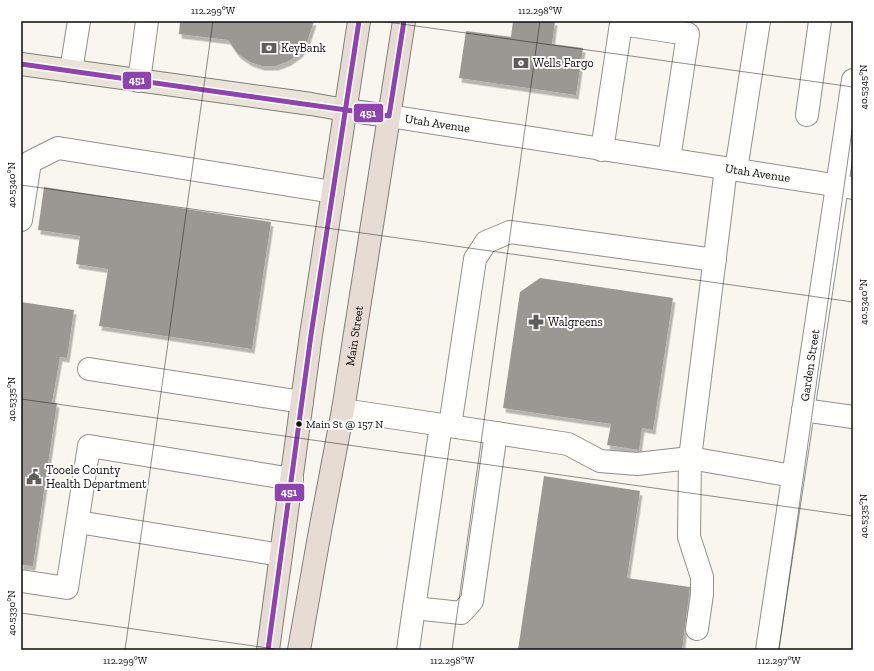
<svg xmlns="http://www.w3.org/2000/svg" width="874" height="671" viewBox="0 0 874 671" font-family="'Zilla Slab',serif">
<style>
.building{fill:#9b9894;filter:url(#shadow)}
.lines{fill:none;stroke-linecap:round;stroke-linejoin:round}
.minor-casing{stroke:#91908d;stroke-width:24}
.major-casing{stroke:#7e7e7a;stroke-width:24}
.highway-casing{stroke:#7e7e7a;stroke-width:24}
.minor{stroke:#fefefc;stroke-width:22}
.major{stroke:#eae4d8;stroke-width:22}
.highway{stroke:#e7dcd4;stroke-width:22}
.bus-1-casing{stroke:#fff;stroke-width:8}
.bus-1{stroke:#8e44ad;stroke-width:5}
.ticks{fill:none;stroke:#0a0a0a;stroke-width:1;stroke-opacity:0.45}
.bus-dot{fill:#0a0a0a;stroke:#fff;stroke-width:1.5}
.labels{text-anchor:middle;dominant-baseline:central;stroke-width:4;stroke-linejoin:round;paint-order:stroke}
.bus-label{font-size:11px;fill:#0a0a0a;stroke:#fff;text-anchor:start}
.poi-label{font-size:12px;fill:#0a0a0a;stroke:#fff;text-anchor:start}
.street-label{font-size:12px;fill:#0a0a0a;stroke:#fff}
.line-badge{stroke:#fff;stroke-width:1.5}
.badge-label{font-size:11px;text-anchor:middle;font-weight:bold;fill:#fff}
.neatline{fill:none;stroke:#0a0a0a;stroke-width:1.5}
.ticks-label{font-size:10px;text-anchor:middle;fill:#0a0a0a}
</style>
<defs>
<filter id="shadow"><feDropShadow dx="2.5" dy="4.5" stdDeviation="0" flood-color="#0004"/></filter>
</defs>
<rect width="100%" height="100%" fill="#f8f6ee"/>
<path class="building" d="M 180,21 L 314,21 L 307,42 L 300,53 L 289,61 L 276,66 L 262,66 L 250,62 L 238,54 L 228,40 L 179,34 Z
M 513,21 L 555,21 L 552,44 L 583,48 L 576,95 L 459,78 L 466,31 L 511,37 Z
M 44,187 L 271,222 L 252,349 L 99,326 L 108,269 L 76,264 L 80,236 L 38,230 Z
M 540,278 L 673,298 L 653,430 L 642,428 L 639,450 L 607,445 L 611,424 L 503,408 L 520,292 Z
M 21,302 L 74,310 L 67,358 L 60,357 L 52,402 L 57,403 L 33,566 L 21,565 Z
M 544,476 L 640,491 L 627,578 L 690,587 L 682,650 L 518,650 Z"/>
<g class="lines">
<defs>
<g id="minor">
<path d="M 71,71 L 79,21"/>
<path d="M 139,81 L 147,21"/>
<path d="M 807,115 L 820,21"/>
<path id="s1" d="M 389,116 L 853,188"/>
<path d="M 602,150 L 621,24 L 688,34 L 669,159"/>
<path d="M 736,170 L 759,21"/>
<path d="M 21,220 L 30,162 L 58,148 L 333,192"/>
<path d="M 89,369 L 302,402"/>
<path d="M 343,410 L 568,444 L 600,461 L 637,464 L 690,458 L 793,476"/>
<path d="M 803,410 L 853,417"/>
<path d="M 441,425 L 414,608 L 461,613 L 472,601 L 496,433"/>
<path d="M 450,426 L 475,259 L 486,242 L 510,232 L 715,260"/>
<path d="M 78,522 L 281,555"/>
<path d="M 21,581 L 67,588 L 89,446 L 292,479"/>
<path d="M 697,629 L 702,594 L 702,577 L 689,537 L 690,458 L 726,168"/>
<path d="M 408,650 L 414,608"/>
<path id="s2" d="M 767,650 L 853,80"/>
</g>
<path id="major" d="M 21,64 L 311,104 L 345,110 L 389,116"/>
<g id="highway">
<path d="M 268,650 L 311,335 L 359,21"/>
<path id="s3" d="M 299,650 L 320,531 L 343,410 L 404,21"/>
</g>
</defs>
<use href="#minor" class="minor-casing"/>
<use href="#major" class="major-casing"/>
<use href="#highway" class="highway-casing"/>
<use href="#minor" class="minor"/>
<use href="#major" class="major"/>
<use href="#highway" class="highway"/>
<defs>
<path id="bus-1" d="M 21,64 L 389,116 L 404,21
M 268,650 L 311,335 L 359,21"/>
</defs>
<use href="#bus-1" class="bus-1-casing"/>
<use href="#bus-1" class="bus-1"/>
</g>
<path class="ticks" d="M 380,21 L 853,87M 21,185 L 853,302M 21,399 L 853,516M 21,613 L 282,650M 125,650 L 213,21M 452,650 L 540,21M 779,650 L 853,123"/>
<defs>
<symbol id="bank-bare" viewBox="-9 -9 18 18"><path d="M-6-4H6V4H-6ZM0-2.3a2.3 2.3 0 1 0 0 4.6a2.3 2.3 0 1 0 0-4.6Z" fill="#5d5d5a" stroke="#fff" stroke-width="2.5" paint-order="stroke"/></symbol>
<symbol id="pharmacy-bare" viewBox="-9 -9 18 18"><path d="M-2-6h4v4h4v4h-4v4h-4v-4h-4v-4h4Z" fill="#5d5d5a" stroke="#fff" stroke-width="2.5" paint-order="stroke"/></symbol>
<symbol id="civic-bare" viewBox="-9 -9 18 18"><path d="M-.6-6.5H3V-4.5H.6V-3L4-1V1h2V6H-6V1h2V-1L-.6-3ZM-1.2 2.5V6h2.4V2.5Z" fill="#5d5d5a" stroke="#fff" stroke-width="2.5" paint-order="stroke"/></symbol>
</defs>
<g fill-rule="evenodd">
<use href="#bank-bare" x="258" y="37" width="22" height="22"/>
<use href="#bank-bare" x="510" y="52" width="22" height="22"/>
<use href="#pharmacy-bare" x="525" y="311" width="22" height="22"/>
<use href="#civic-bare" x="23" y="466" width="22" height="22"/>
</g>
<circle class="bus-dot" cx="299" cy="424" r="3.5"/>
<g class="labels">
<g class="bus-label">
<text x="306" y="424">Main St @ 157 N</text>
</g>
<g class="poi-label">
<text x="281" y="48">KeyBank</text>
<text x="533" y="63">Wells Fargo</text>
<text x="548" y="322">Walgreens</text>
<text x="46" y="470">Tooele County<tspan x="46" dy="14">Health Department</tspan></text>
</g>
<g class="street-label">
<text stroke="none"><textPath href="#s1" startOffset="49">Utah Avenue</textPath></text>
<text stroke="none"><textPath href="#s1" startOffset="373">Utah Avenue</textPath></text>
<text stroke="none"><textPath href="#s3" startOffset="319">Main Street</textPath></text>
<text stroke="none"><textPath href="#s2" startOffset="288">Garden Street</textPath></text>
</g>
</g>
<g class="line-badge">
<rect x="122" y="71" width="30" height="19" rx="4" fill="#8e44ad"/>
<rect x="353" y="103" width="31" height="20" rx="4" fill="#8e44ad"/>
<rect x="274" y="483" width="31" height="19" rx="4" fill="#8e44ad"/>
</g>
<g class="badge-label">
<text x="137" y="84">451</text>
<text x="368" y="117">451</text>
<text x="289" y="496">451</text>
</g>
<rect width="874" height="671" fill="none" stroke="#ffffff" stroke-width="44"/>
<rect x="22" y="22" width="830" height="627" class="neatline"/>
<g class="ticks-label">
<text x="213" y="14">112.299°W</text>
<text x="540" y="14">112.298°W</text>
<text transform="translate(863 87) rotate(-90)" y="4">40.5345°N</text>
<text transform="translate(11 185) rotate(-90)" y="4">40.5340°N</text>
<text transform="translate(863 302) rotate(-90)" y="4">40.5340°N</text>
<text transform="translate(11 399) rotate(-90)" y="4">40.5335°N</text>
<text transform="translate(863 516) rotate(-90)" y="4">40.5335°N</text>
<text transform="translate(11 613) rotate(-90)" y="4">40.5330°N</text>
<text x="125" y="664">112.299°W</text>
<text x="452" y="664">112.298°W</text>
<text x="779" y="664">112.297°W</text>
</g>
</svg>
